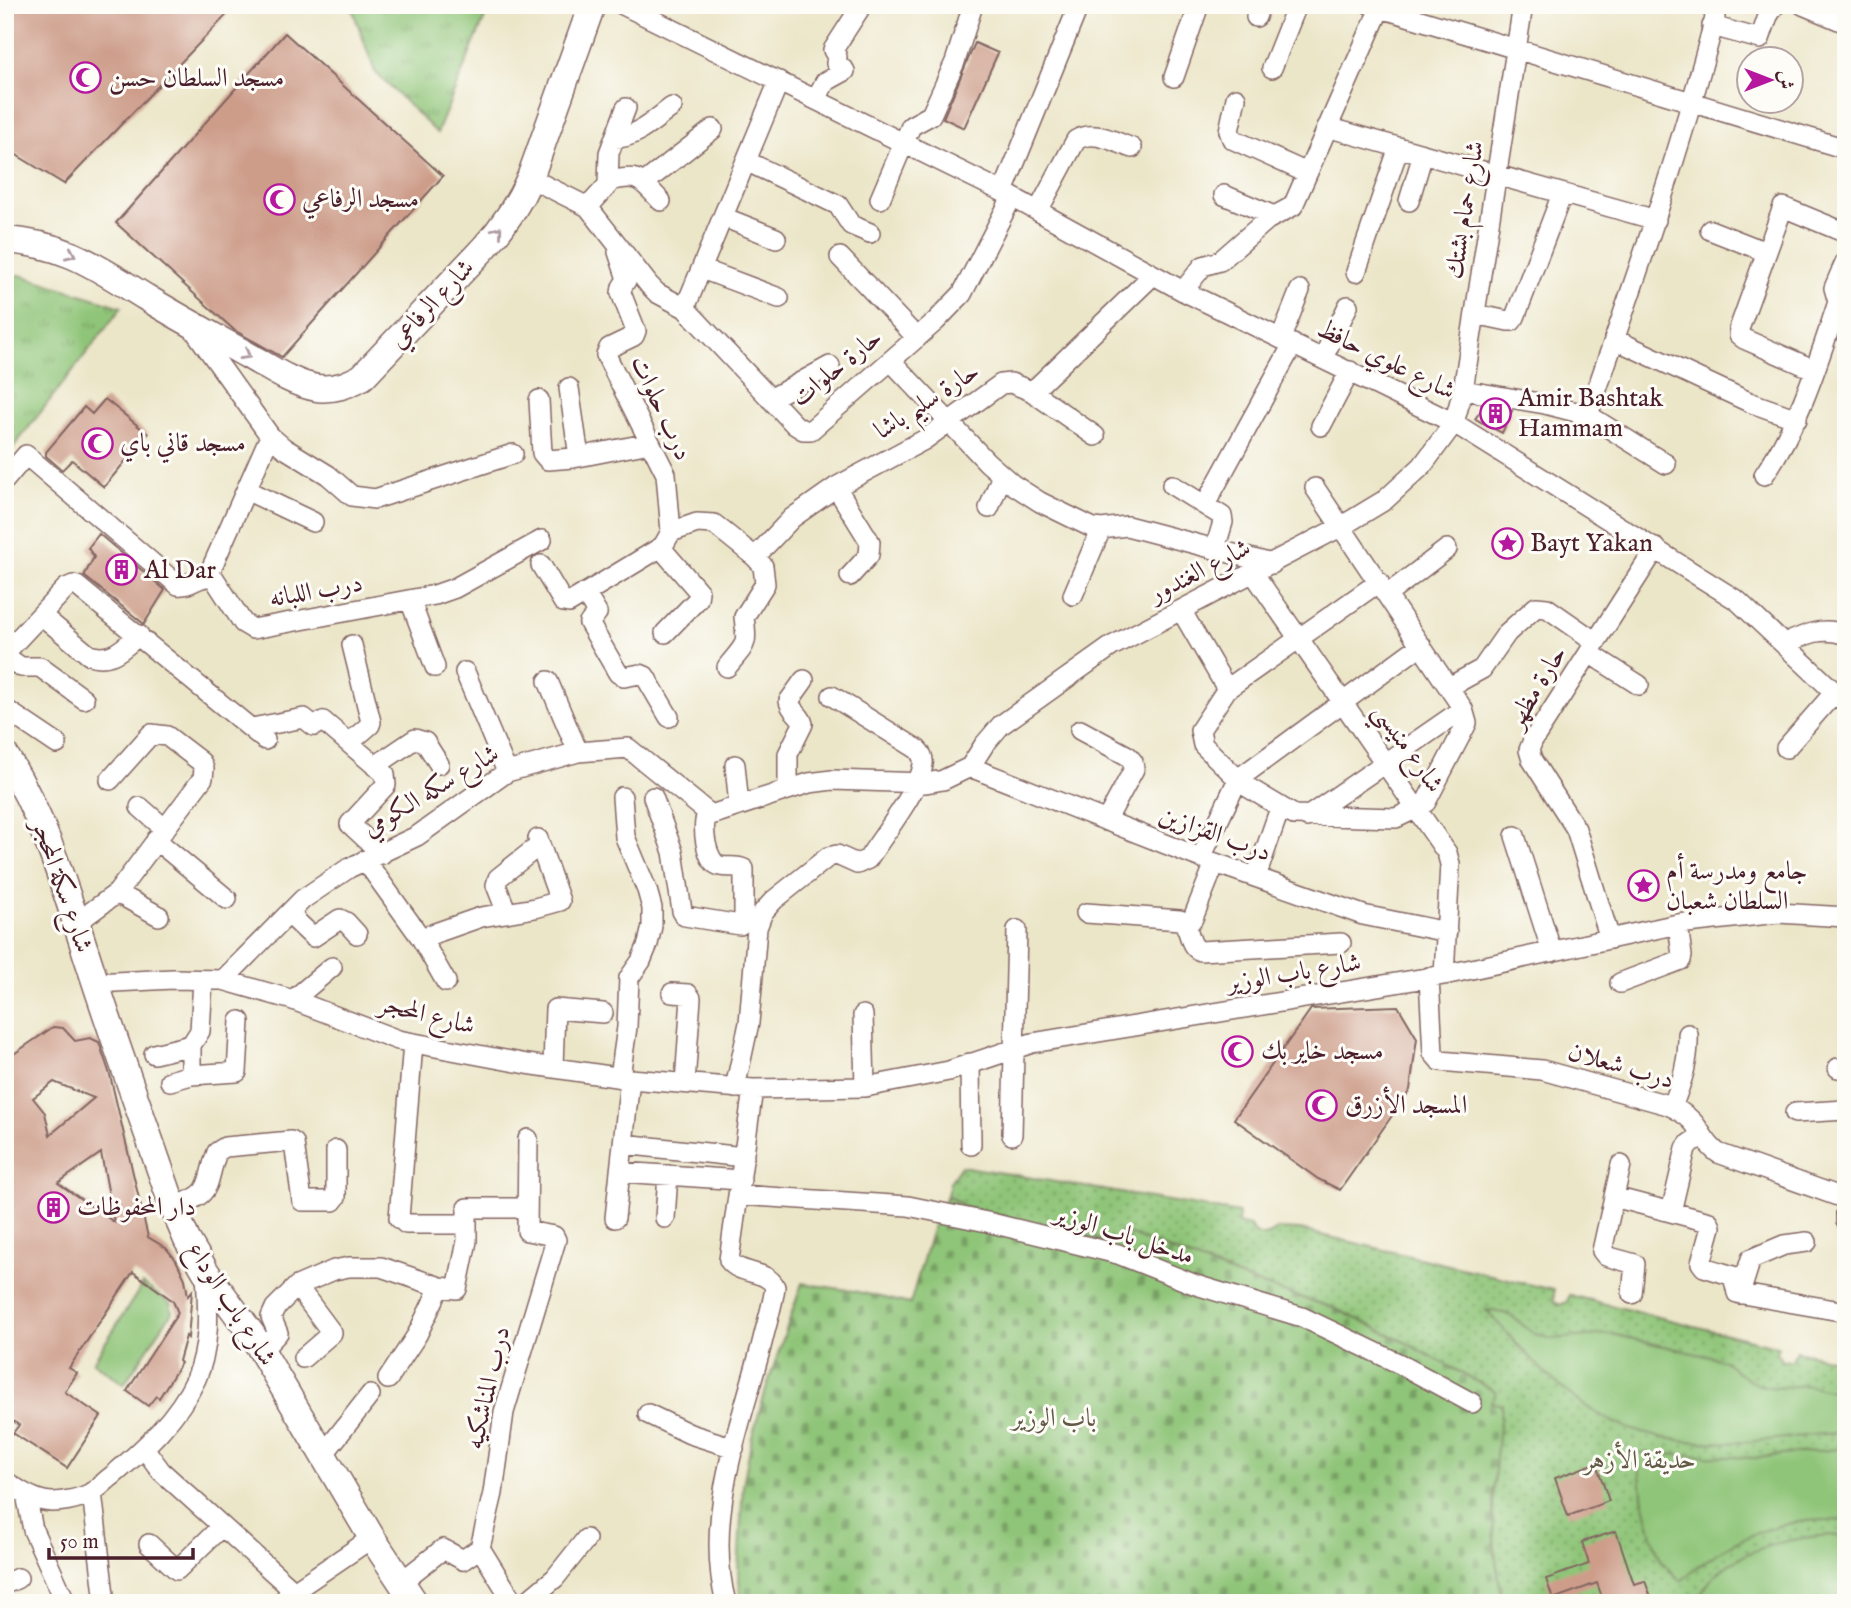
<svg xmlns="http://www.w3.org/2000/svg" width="1851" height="1608" viewBox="0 0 1851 1608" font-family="'IM FELL English',Amiri,serif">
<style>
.grass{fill:url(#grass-tufts);stroke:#6c7252;stroke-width:2}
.cemetery{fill:url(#cemetery-stones);stroke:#6c7252;stroke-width:2}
.park{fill:url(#park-dots);stroke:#6c7252;stroke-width:2}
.garden{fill:#8fc578;stroke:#6c7252;stroke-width:2}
.building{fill:#cd9d8a;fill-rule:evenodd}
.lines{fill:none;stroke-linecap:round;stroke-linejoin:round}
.street-casing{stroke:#836562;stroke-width:22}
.secondary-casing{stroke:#836562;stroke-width:29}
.street{stroke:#fff;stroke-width:19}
.secondary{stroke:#fff;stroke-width:26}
.oneway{stroke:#ae9aa0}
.labels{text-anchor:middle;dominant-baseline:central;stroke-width:6;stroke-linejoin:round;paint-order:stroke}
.poi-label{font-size:26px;fill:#4a1f2b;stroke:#fdfcf7;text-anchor:start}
.street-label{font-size:26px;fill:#4a1f2b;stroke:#fdfcf7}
.park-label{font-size:26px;fill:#625946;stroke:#fdfcf7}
</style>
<defs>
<pattern id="grass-tufts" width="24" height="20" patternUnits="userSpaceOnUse" patternTransform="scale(1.75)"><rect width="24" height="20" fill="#8fc578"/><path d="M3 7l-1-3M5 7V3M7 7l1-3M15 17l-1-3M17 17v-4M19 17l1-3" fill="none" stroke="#779f63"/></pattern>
<pattern id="cemetery-stones" width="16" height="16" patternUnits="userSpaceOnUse" patternTransform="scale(1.75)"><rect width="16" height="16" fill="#8fc578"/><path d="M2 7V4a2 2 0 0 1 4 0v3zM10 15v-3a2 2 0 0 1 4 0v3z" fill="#779f63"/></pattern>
<pattern id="park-dots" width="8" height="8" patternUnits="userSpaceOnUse" patternTransform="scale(1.75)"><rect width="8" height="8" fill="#8fc578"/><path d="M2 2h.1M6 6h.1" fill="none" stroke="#779f63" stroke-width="1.8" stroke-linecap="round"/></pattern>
</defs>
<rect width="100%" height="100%" fill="#fdfcf7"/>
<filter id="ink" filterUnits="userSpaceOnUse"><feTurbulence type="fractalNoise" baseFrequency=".0143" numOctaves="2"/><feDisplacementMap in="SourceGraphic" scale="14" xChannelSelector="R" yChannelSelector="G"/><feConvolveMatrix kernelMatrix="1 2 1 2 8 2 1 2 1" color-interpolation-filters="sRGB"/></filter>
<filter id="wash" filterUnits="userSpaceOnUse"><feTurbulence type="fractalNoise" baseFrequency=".00686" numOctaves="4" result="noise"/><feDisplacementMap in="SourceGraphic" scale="28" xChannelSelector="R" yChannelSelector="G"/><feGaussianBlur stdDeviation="1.57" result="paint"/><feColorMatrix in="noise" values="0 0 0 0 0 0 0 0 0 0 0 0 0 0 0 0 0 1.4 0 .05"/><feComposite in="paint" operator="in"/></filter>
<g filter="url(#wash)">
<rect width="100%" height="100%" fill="#ece6c9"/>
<path class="grass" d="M 351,5 L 490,5 L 437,133 L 375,72 Z
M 20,275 L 122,307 L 5,458 L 5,276 Z"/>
<path class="cemetery" d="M 947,1195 L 956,1202 L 1116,1244 L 1121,1231 L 1259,1284 L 1334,1308 L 1387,1332 L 1497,1392 L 1502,1404 C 1494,1476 1486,1532 1504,1603 L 742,1603 L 738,1572 L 743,1485 L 752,1437 L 767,1386 L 802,1283 L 854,1291 L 910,1304 L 932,1229 Z"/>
<path class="park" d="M 961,1166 L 1239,1213 L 1238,1223 L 1250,1226 C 1256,1238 1268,1239 1277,1229 L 1300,1230 L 1554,1290 L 1554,1301 L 1560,1305 L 1567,1302 L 1569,1295 L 1779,1347 L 1777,1352 L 1783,1361 L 1792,1360 L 1796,1351 L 1846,1362 L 1846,1603 L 1504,1603 C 1487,1535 1493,1473 1502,1405 L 1491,1402 L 1496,1392 L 1401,1340 L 1334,1308 L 1259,1284 L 1121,1231 L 1116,1244 L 966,1207 L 947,1195 L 950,1182 Z"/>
<path class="garden" d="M 143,1284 L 170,1303 L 172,1312 L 124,1384 L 93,1362 Z
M 1486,1310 L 1504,1313 L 1513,1317 L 1533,1333 L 1551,1339 L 1612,1334 L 1723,1360 L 1741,1375 L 1759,1385 L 1775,1388 L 1807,1385 L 1846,1394 L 1846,1433 C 1812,1433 1778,1440 1744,1442 C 1611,1448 1570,1403 1486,1310 Z
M 1837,1449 L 1846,1449 L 1846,1521 C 1782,1515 1727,1539 1681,1581 L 1662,1562 L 1653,1540 L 1642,1496 L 1638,1453 L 1754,1458 Z
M 1829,1535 L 1846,1537 L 1846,1603 L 1697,1603 C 1717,1553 1781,1539 1829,1535 Z"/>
<g id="blocks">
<path class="building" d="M 5,5 L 236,5 L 64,184 L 5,148 Z
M 285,33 L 443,176 L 282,357 L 234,330 L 116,223 Z
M 975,43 L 998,53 L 964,128 L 943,118 Z
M 105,399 L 148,434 L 104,487 L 72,460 L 62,470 L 46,456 L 46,452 L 84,407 L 92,414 Z
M 1484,406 L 1512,411 L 1502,433 L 1475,419 Z
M 99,534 L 165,590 L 144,624 L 84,576 L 94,557 L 88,548 Z
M 1398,1006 L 1417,1038 L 1410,1090 L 1340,1190 L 1318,1179 L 1234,1119 L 1311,1009 Z
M 53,1027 L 63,1028 L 75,1041 L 90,1038 L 99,1042 L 110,1075 L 148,1237 L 166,1248 L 176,1260 L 185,1279 L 188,1296 L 192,1291 L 188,1338 L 186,1336 L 179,1361 L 181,1363 L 159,1398 L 156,1396 L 148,1406 L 127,1391 L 178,1313 L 173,1301 L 133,1272 L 69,1368 L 77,1373 L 65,1392 L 101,1416 L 67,1468 L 13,1433 L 19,1425 L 5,1416 L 5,1060 ZM 54,1082 L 94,1098 L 50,1135 L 45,1113 L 33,1098 ZM 101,1153 L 114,1222 L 58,1183 Z
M 1596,1463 L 1609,1501 L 1568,1516 L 1555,1478 Z
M 1616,1531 L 1634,1584 L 1645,1581 L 1653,1603 L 1604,1603 L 1597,1583 L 1553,1599 L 1546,1579 L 1589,1564 L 1582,1542 Z"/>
</g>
</g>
<g filter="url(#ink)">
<use href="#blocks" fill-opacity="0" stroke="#836562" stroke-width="2"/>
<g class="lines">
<defs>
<path id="street" d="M 623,5 L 1003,192 L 1183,291 L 1454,423 L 1738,601 L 1846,703
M 1371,5 L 1846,149
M 1803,5 L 1846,23
M 1256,17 L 1260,5
M 1712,26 L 1760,39 L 1768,16 L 1775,5
M 1272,68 L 1297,5
M 1174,77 L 1199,5
M 1236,98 L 1229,131 L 1232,139 L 1307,173
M 816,99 L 825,82 L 845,71 L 836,63 L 837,57 L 833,50 L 862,5
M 1327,127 L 1656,220
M 615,138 C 637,138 655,119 672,107
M 746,161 L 838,205 L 851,225 L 870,233
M 530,178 L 588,207 L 649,285 L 657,293 L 685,308 L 795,425 L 803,430 L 811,430 L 936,321 L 962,294 L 1012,197
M 609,181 C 641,174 639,179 661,201
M 644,183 L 713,129
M 1003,192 L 1079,5
M 1224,195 L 1274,216
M 880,199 L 911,126 L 931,115 L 955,62 L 973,5
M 1409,201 L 1423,154
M 588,207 L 608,185 L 609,153 L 626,108
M 1038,211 L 1076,140 C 1093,129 1115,142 1132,148
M 723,217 L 776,238
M 1710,230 L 1766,252
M 840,257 L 917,338
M 702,269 L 779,298
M 1356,272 L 1399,147
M 1183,291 L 1203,266 L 1220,261 L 1267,220 L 1293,206 L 1380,8
M 685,308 L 779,81
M 1475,314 L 1508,321 L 1512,321 L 1515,317 L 1562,194
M 192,327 L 270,436 L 284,448 L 328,475 L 352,496 L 375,499 L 513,454
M 1281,338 L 1300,290
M 1614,339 L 1749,402 L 1797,419
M 1323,358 L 1348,306
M 891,361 L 987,462 L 1012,484 L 1040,502 L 1091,527 L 1101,529 L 1127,526 L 1272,564
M 1815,370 L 1744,339 L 1739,335 L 1739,329 L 1783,207 L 1846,233
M 569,388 L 579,457
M 1463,390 L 1545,404 L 1588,415 L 1666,464
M 1031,391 L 1095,436
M 770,399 L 830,366
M 539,400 L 542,453 L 548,460 L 573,458 L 650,443
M 1588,415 C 1634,283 1680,153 1715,18 L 1713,5
M 1321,426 L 1350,371
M 1764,475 C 1800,423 1818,362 1838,302 L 1834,288 L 1846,260
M 5,480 L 26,455 L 178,585 C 192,587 200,573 214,578 L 243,623 L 253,629 L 435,595 L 455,588 L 542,540
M 1172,485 L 1222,516 L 1223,522 L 1215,549
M 836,487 L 870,542 L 869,555 L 850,576
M 1315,488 L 1463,709 L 1467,723 L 1426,802 L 1417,808 L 1396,818 L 1294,815 L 1244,785 L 1203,745 L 1200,730 L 1227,689 L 1379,582
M 246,490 L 313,522
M 1205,505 L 1293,344
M 989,508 L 1002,475
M 671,532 L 697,523 L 714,524 L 755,557 L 763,566 L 765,584 L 744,617 C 748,647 746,643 727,667
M 661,548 L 699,592 L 698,599 L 665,633
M 755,557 L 792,518 L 836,487 L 924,440 L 1001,384 L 1011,383 L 1031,391 L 1038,386 L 1153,275
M 541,565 L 563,602 L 569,603 L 663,546 L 671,532 L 666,474 L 606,355 L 609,348 L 634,336 L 636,331 L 621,293 L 622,287 L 627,279 L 618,252
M 1254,574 L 1447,853 L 1450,864 L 1444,975
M 208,576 L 270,436
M 585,593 L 597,613 L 589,623 L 618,673 L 624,677 L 640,674 L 645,676 L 669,717
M 1388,594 L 1447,549
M 1073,595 L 1101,529
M 410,600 L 435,667
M 1181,610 L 1227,689
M 41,615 L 89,655 C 112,662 122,649 139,635
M 1785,644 C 1806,634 1823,626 1846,635
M 5,653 L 66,588 L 73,585 L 77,586 L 265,740
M 1589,653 L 1639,685
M 5,656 L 21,667 L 40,667 L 84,699
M 465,672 L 507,772
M 548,681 L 578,752
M 1449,687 L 1482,669 L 1507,633 L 1536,607 L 1547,608 L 1596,642
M 5,709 L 57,744
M 252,728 L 304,718 L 314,726 L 323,721 L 385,774 L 386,785 L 350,824 L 382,854
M 1080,730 L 1128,756 L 1133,762 L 1134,769 L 1106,821
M 349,743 L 370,725 L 371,722 L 352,645
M 1786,748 L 1834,693
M 735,765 L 739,806
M 375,766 L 415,739 L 425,742 L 439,764
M 970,767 L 1201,858 L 1363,915 L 1447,932
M 788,789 L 788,754 L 803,724 C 801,714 791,712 789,701 L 804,680
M 653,797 L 673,852 L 682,911 L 685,916 L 740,925 L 744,922 L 744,869 C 736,865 729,868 720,866 C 706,863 701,826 707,814
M 140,807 L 165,829
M 1307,817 L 1463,709
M 1515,836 L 1552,952
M 156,840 L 227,899
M 1201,858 L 1238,779 L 1421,645
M 365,860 L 421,938 L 446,982
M 1256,877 L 1280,808
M 117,893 L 159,916
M 507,913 L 496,885 L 498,878 L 532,851
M 1086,913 L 1180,920 C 1192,927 1186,944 1200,951 L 1341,943
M 289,914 L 313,937 L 340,919 L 346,922 L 357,934
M 76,923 L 117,893 L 203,778 L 204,769 L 201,762 L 167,736 L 151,734 L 110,780
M 1187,926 L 1193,918 L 1215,863
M 421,938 L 481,917 L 535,908 L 560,901 L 538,839
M 1610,939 L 1576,829 L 1532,760 L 1529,750 L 1533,740 L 1656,548
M 1429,977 L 1433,1053 L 1440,1061 L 1542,1070 L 1668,1105 C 1677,1109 1685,1114 1692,1121 C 1702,1132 1705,1144 1718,1153 L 1846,1199
M 223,980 L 303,899 L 349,868 L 417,836 L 507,772 L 578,752 L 628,748 L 711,815 L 809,783 L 832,780 L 926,783 L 943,780 L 970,767 L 984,745 L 1001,725 L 1112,646 L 1342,526 L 1385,500 L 1422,466 L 1454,423 L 1463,390 L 1523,5
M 95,983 L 173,979 L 223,980 L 293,1000 L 398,1040 L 527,1064 L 630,1079 L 753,1089 L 865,1087 L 949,1071 L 1032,1043 L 1444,975 L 1678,924 L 1778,913 L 1846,917
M 1620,983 L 1681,960 L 1682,956 L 1678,924
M 672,993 L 688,994 L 691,998 L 685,1083
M 293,1000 L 332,967
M 863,1015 L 865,1087
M 413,1043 L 399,1218 L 406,1224 L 467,1224
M 154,1054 L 191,1045
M 970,1063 L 971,1145
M 553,1067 L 555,1009 L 603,1013
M 1838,1068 L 1846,1068
M 191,1075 L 191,1045 L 200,1031 L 203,980
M 620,1077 L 627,1027 L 629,978 L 641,961 L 648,944 L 652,926 L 652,908 L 647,890 L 625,837 L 622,797
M 170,1081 L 191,1075 L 237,1072 L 240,1021
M 735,1088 L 749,1023 L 757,928 L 763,912 L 774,900 L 828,857 L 837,855 L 857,864 L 868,859 C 882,837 921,787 923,764 C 924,758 921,753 917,749 L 832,696
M 1672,1107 C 1682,1082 1689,1061 1688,1034
M 1795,1113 L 1846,1110
M 1012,1135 L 1017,930
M 623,1144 L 744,1157
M 1621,1165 L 1602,1251 L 1606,1256 L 1635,1264 L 1632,1294
M 620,1172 L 741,1180
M 739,1195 L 908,1206 L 987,1222 L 1118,1254 L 1196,1285 L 1302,1317 L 1400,1364 L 1472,1403
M 1614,1197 L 1709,1222 L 1711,1227 L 1701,1263 L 1704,1267 L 1733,1276 L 1737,1293 L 1846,1312
M 173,1207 C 215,1193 204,1188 217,1152 L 225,1147 L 291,1141 L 294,1143 L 302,1201 L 333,1201 L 336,1197 L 336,1150
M 1671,1212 L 1686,1148 L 1690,1143 L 1701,1136
M 1846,1213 L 1846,1221
M 615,1218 L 630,1079
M 665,1218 L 668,1175
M 297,1286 L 332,1333 L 303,1358
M 1740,1294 L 1751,1259 L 1784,1245 L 1807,1242
M 262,1350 L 278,1333 L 271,1317 L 275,1308 L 297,1286 L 334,1270 L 349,1267 L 381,1267 L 440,1287 L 457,1289 L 467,1241 L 467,1208 L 527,1208
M 388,1379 L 417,1335 L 440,1287
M 648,1414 L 690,1434 L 734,1448
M 144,1448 L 161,1471 L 294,1591
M 323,1455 L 370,1395
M 5,1481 C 17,1489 30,1498 44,1501 C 57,1504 79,1499 91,1493 C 98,1489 105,1481 112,1476 C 144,1449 178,1418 196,1379 C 211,1346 208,1308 206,1273
M 92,1492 L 105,1603
M 26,1494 L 33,1530 L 66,1603
M 149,1544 L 177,1570 L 221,1527
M 480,1548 L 514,1603
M 401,1582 L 443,1549 L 463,1560 L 480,1548 L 493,1493 L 504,1412 L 556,1240 L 554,1236 L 527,1231 L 528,1139
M 5,1584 L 18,1578
M 280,1603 L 294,1591 L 372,1538
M 525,1603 L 555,1578 L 586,1539
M 726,1603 C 703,1514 742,1424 763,1339 C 767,1322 773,1304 775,1287 C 767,1269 740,1276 729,1260 L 753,1089"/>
<path id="secondary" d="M 5,240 C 67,244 96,267 147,298 C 180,318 215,337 249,356 C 270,368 293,384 317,388 C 334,390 347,385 362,377 L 484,248 C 504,226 518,205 530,178 L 592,5
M 5,755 C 49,825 69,903 95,981 C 120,1057 147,1131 173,1207 L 187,1240 L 206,1272 L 253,1336 L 372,1538 L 415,1603"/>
</defs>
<use href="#street" class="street-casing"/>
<use href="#secondary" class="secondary-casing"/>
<use href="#street" class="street"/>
<use href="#secondary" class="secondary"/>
</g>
<defs><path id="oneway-chevron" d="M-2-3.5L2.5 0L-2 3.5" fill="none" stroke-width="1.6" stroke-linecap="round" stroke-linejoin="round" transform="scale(1.75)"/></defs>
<g class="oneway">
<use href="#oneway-chevron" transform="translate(498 231) rotate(-50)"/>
<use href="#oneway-chevron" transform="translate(71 254) rotate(24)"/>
<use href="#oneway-chevron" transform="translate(246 355) rotate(29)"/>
</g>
</g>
<defs>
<symbol id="mosque-ring" viewBox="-11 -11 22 22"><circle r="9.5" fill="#fdfcf7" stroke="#b5179e" stroke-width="1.5"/><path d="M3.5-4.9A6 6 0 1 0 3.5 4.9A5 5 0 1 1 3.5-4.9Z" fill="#b5179e"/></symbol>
<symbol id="building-ring" viewBox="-11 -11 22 22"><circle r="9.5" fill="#fdfcf7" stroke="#b5179e" stroke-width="1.5"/><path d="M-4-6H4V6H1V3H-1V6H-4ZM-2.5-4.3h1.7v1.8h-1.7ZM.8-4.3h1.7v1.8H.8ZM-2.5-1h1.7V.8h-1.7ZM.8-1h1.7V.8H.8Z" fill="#b5179e"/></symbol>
<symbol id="sight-ring" viewBox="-11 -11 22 22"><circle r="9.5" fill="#fdfcf7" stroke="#b5179e" stroke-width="1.5"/><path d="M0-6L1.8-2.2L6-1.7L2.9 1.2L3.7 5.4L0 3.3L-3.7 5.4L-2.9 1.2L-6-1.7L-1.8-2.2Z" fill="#b5179e"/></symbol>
</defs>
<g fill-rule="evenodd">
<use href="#mosque-ring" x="68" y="60" width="35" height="35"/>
<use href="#mosque-ring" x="262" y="182" width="35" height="35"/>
<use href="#building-ring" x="1478" y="396" width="35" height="35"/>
<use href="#mosque-ring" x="80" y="426" width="35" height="35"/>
<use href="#sight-ring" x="1490" y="526" width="35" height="35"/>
<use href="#building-ring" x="104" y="552" width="35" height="35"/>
<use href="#sight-ring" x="1626" y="868" width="35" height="35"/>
<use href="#mosque-ring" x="1220" y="1034" width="35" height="35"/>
<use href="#mosque-ring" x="1304" y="1088" width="35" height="35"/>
<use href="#building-ring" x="36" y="1190" width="35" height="35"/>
</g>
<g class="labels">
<g class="poi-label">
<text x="109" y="78">مسجد السلطان حسن</text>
<text x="302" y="199">مسجد الرفاعي</text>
<text x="1518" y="398">Amir Bashtak<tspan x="1518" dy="30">Hammam</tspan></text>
<text x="120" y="443">مسجد قاني باي</text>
<text x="1530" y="543">Bayt Yakan</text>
<text x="144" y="570">Al Dar</text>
<text x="1666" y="871">جامع ومدرسة أم<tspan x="1666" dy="30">السلطان شعبان</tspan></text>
<text x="1261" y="1051">مسجد خاير بك</text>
<text x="1345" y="1105">المسجد الأزرق</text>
<text x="77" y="1207">دار المحفوظات</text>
</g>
<g class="street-label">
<text transform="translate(1465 210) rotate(-81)">شارع حمام بشتك</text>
<text transform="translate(432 304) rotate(-47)">شارع الرفاعي</text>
<text transform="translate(1386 360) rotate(26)">شارع علوي حافظ</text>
<text transform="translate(837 368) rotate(-39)">حارة حلوات</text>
<text transform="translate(927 401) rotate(-33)">حارة سليم باشا</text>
<text transform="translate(661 408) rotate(65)">درب حلوات</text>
<text transform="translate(1200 571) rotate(-27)">شارع الغندور</text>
<text transform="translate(316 591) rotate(-10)">درب اللبانه</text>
<text transform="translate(1537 687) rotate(-59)">حارة مظهر</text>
<text transform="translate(1408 748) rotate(55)">شارع منيسي</text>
<text transform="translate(431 791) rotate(-31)">شارع سكه الكومي</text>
<text transform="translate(1215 834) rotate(20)">درب القزازين</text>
<text transform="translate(62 886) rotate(71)">شارع سكة المحجر</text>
<text transform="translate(1294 973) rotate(-9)">شارع باب الوزير</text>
<text transform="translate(427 1015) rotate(14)">شارع المحجر</text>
<text transform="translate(1621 1066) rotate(16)">درب شعلان</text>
<text transform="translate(1124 1235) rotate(18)">مدخل باب الوزير</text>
<text transform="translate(231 1304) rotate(57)">شارع باب الوداع</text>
<text transform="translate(488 1388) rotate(-77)">درب المناشكيه</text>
</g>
<g class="park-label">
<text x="1054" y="1418">باب الوزير</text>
<text x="1640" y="1460">حديقة الأزهر</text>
</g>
</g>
<rect width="1851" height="1608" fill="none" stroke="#fdfcf7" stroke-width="28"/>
<g transform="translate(1770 80) rotate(90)"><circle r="33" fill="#fdfcf7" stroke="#b5a4a5" stroke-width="2"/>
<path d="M0-5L12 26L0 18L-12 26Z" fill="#b5179e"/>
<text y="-10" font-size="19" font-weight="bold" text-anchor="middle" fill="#4a1f2b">ش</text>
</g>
<path d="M49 1548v10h144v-10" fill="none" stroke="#4a1f2b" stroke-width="3.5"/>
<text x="60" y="1548" font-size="21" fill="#4a1f2b" stroke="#fdfcf7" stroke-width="5" paint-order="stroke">50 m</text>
</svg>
